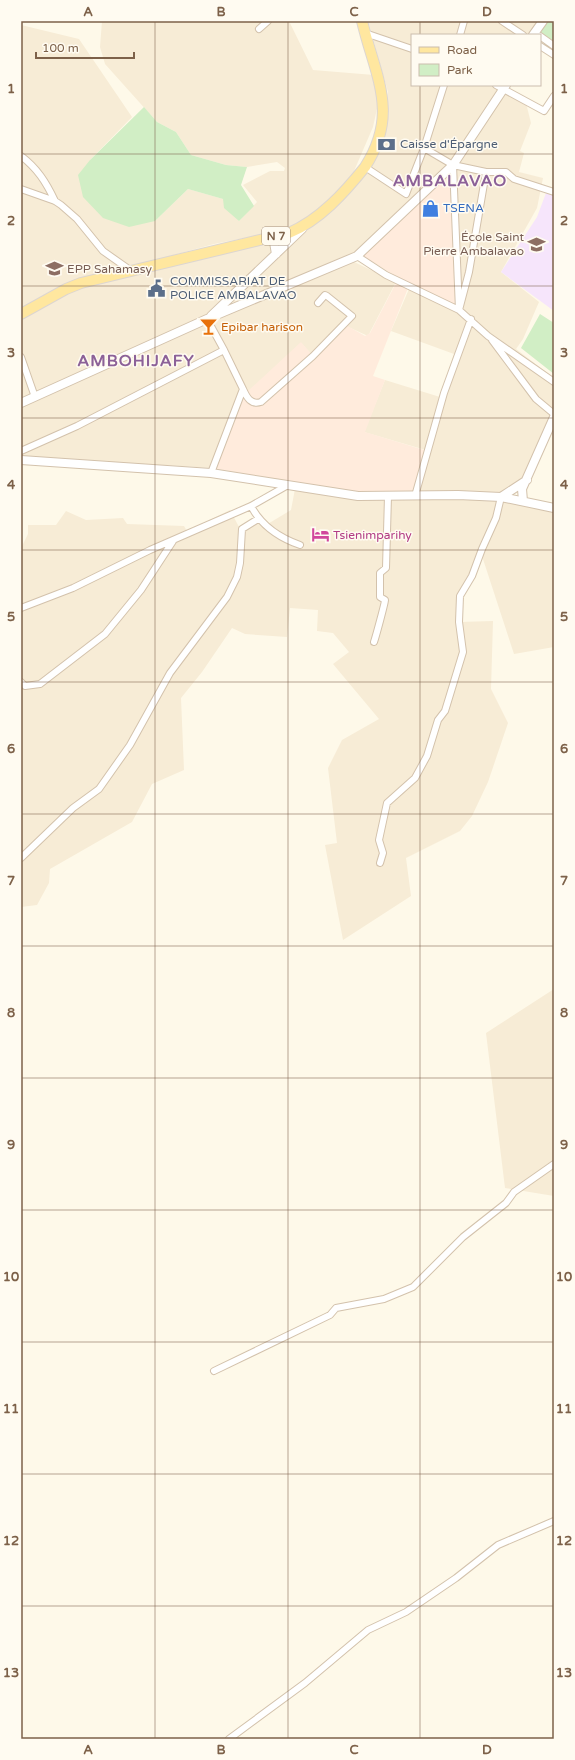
<svg xmlns="http://www.w3.org/2000/svg" width="575" height="1760" viewBox="0 0 575 1760" font-family="'Varela Round',sans-serif">
<style>
.residential{fill:#f7ecd6}
.commercial{fill:#ffebdc}
.education{fill:#f6e5fb}
.green{fill:#d1eec5}
.lines{fill:none;stroke-linecap:round;stroke-linejoin:round}
.minor-casing{stroke:#d3c2ac;stroke-width:8}
.tertiary-casing{stroke:#d3c2ac;stroke-width:10}
.primary-casing{stroke:#ddd6d0;stroke-width:12}
.minor{stroke:#fff;stroke-width:6}
.tertiary{stroke:#fff;stroke-width:8}
.primary{stroke:#ffe79f;stroke-width:10}
.grid{fill:none;stroke:#7d6149;stroke-width:1;stroke-opacity:0.55}
.labels{text-anchor:middle;dominant-baseline:central;stroke-width:3;stroke-linejoin:round;paint-order:stroke}
.shield{fill:#fffbf1;stroke:#a48f7b;stroke-width:1}
.shield-label{font-size:11px;font-weight:bold;fill:#7d6149}
.service-label{font-size:12px;fill:#4e5e75;stroke:#fffbf1;text-anchor:start}
.shop-label{font-size:12px;fill:#366cbe;stroke:#fffbf1;text-anchor:start}
.education-label{font-size:12px;fill:#785e54;stroke:#fffbf1;text-anchor:end}
.food-label{font-size:12px;fill:#c56008;stroke:#fffbf1;text-anchor:start}
.hotel-label{font-size:12px;fill:#b23c85;stroke:#fffbf1;text-anchor:start}
.district-label{font-size:16px;font-weight:bold;letter-spacing:1px;fill:#8c6198;stroke:#fffbf1}
.neatline{fill:none;stroke:#7d6149;stroke-width:1.5}
.grid-label{font-size:13px;text-anchor:middle;font-weight:bold;fill:#7d6149}
</style>
<rect width="100%" height="100%" fill="#fef9e9"/>
<path class="residential" d="M 102,21 L 289,21 L 313,70 L 374,75 L 378,104 L 373,127 L 351,178 L 309,218 L 300,223 L 281,231 L 214,244 L 74,282 L 21,310 L 21,25 L 79,39 L 132,117 L 90,160 L 155,221 L 188,189 L 223,199 L 239,221 L 257,202 L 243,185 L 270,171 L 284,171 L 285,168 L 277,162 L 247,167 L 226,165 L 191,155 L 176,132 L 157,122 L 105,64 L 100,47 Z
M 368,21 L 538,21 L 529,35 L 412,35 L 412,85 L 503,85 L 454,159 L 354,255 L 235,304 L 230,299 L 363,172 L 386,122 L 388,92 Z
M 503,92 L 526,103 L 531,123 L 520,151 L 524,153 L 519,172 L 543,178 L 537,208 L 501,272 L 539,302 L 523,339 L 516,349 L 554,378 L 554,421 L 531,480 L 507,492 L 495,494 L 416,495 L 429,451 L 364,432 L 385,380 L 440,397 L 454,354 L 391,331 L 409,289 L 459,313 L 454,168 Z
M 270,240 L 272,254 L 209,316 L 352,261 L 396,282 L 368,336 L 344,325 L 313,356 L 301,343 L 212,468 L 166,465 L 126,465 L 21,457 L 21,317 L 73,289 Z
M 295,489 L 341,498 L 357,498 L 505,499 L 554,511 L 554,647 L 514,654 L 481,553 L 460,596 L 459,622 L 493,621 L 491,689 L 508,723 L 488,782 L 472,816 L 460,831 L 406,858 L 411,896 L 343,940 L 325,845 L 337,843 L 328,768 L 342,740 L 379,719 L 333,664 L 349,652 L 333,633 L 317,631 L 318,610 L 290,608 L 287,637 L 245,634 L 232,628 L 202,672 L 181,698 L 184,770 L 152,784 L 132,822 L 50,869 L 49,883 L 37,905 L 21,907 L 21,548 L 28,534 L 28,525 L 56,525 L 66,511 L 86,520 L 123,518 L 127,524 L 184,526 L 187,531 L 230,510 L 239,527 L 242,529 L 258,519 L 266,525 L 291,510 Z
M 554,989 L 554,1196 L 505,1188 L 486,1033 Z"/>
<path class="commercial" d="M 453,165 L 455,308 L 405,282 L 357,252 Z
M 396,283 L 408,288 L 373,376 L 385,380 L 365,432 L 424,450 L 414,495 L 361,494 L 212,468 L 241,399 L 249,390 L 301,342 L 313,356 L 344,324 L 365,336 L 370,333 Z"/>
<path class="education" d="M 546,193 L 554,195 L 554,311 L 501,272 L 537,217 Z"/>
<path class="green" d="M 547,21 L 554,21 L 554,43 L 539,33 Z
M 144,107 L 157,122 L 176,132 L 191,155 L 226,165 L 247,167 L 241,185 L 254,206 L 239,221 L 224,208 L 223,199 L 188,189 L 155,221 L 129,227 L 103,218 L 83,197 L 78,175 L 90,160 Z
M 540,314 L 554,323 L 554,374 L 521,348 Z"/>
<g class="lines">
<defs>
<path id="minor" d="M 502,21 L 523,35
M 259,29 L 268,21
M 365,33 L 412,49
M 460,35 L 464,21
M 540,36 L 554,46
M 540,46 L 554,55
M 496,85 L 544,111 L 554,96
M 424,148 L 453,165 L 486,172 L 469,272 L 459,310 L 488,336 L 554,382
M 21,156 C 37,168 46,182 55,201
M 365,167 L 406,194 L 424,148 L 444,85
M 486,172 L 506,172 L 514,179 L 554,192
M 21,189 L 55,201 L 61,205 L 77,219 L 103,251 L 130,270
M 357,256 L 386,275 L 459,310 L 453,165
M 492,340 L 536,399 L 554,414
M 21,357 L 35,397
M 243,389 C 247,398 251,405 261,402 L 313,356 L 352,316 L 327,296 L 325,295 L 318,303
M 21,451 L 77,426 L 224,350 L 207,319
M 211,473 L 243,389 L 224,350
M 415,496 L 444,393 L 471,319
M 251,506 C 261,525 280,538 300,545
M 21,608 L 73,588 L 150,550 L 251,506 L 288,485
M 374,642 C 376,636 385,603 385,600 L 380,597 L 380,573 L 386,568 L 388,496
M 21,682 L 25,686 L 40,684 L 105,634 L 141,590 L 173,541
M 21,858 L 73,808 L 99,789 L 130,745 L 170,673 L 227,597 L 237,577 L 240,563 L 242,529 L 258,519
M 380,863 L 383,853 L 379,840 L 387,803 L 415,778 L 427,756 L 438,720 L 445,711 L 463,652 L 459,622 L 460,596 L 472,576 L 482,549 L 496,518 L 501,497
M 214,1371 L 330,1315 L 336,1308 L 384,1299 L 413,1287 L 463,1237 L 506,1203 L 514,1192 L 554,1164
M 229,1739 L 305,1683 L 368,1630 L 406,1612 L 456,1578 L 498,1545 L 554,1521"/>
<path id="tertiary" d="M 533,35 L 543,21
M 273,236 L 276,254
M 211,316 L 302,229
M 21,403 L 207,319 L 357,256 L 453,165 L 506,85
M 21,460 L 211,473 L 358,496 L 458,495 L 501,497 L 554,508
M 501,497 L 527,480
M 523,501 L 522,489 L 554,417"/>
<path id="primary" d="M 21,314 L 66,289 L 81,283 L 289,233 C 320,220 345,192 365,167 C 400,113 375,76 362,21"/>
</defs>
<use href="#minor" class="minor-casing"/>
<use href="#tertiary" class="tertiary-casing"/>
<use href="#primary" class="primary-casing"/>
<use href="#minor" class="minor"/>
<use href="#tertiary" class="tertiary"/>
<use href="#primary" class="primary"/>
</g>
<path class="grid" d="M 155,21 L 155,1739M 288,21 L 288,1739M 420,21 L 420,35M 420,85 L 420,1739M 21,154 L 554,154M 21,286 L 554,286M 21,418 L 554,418M 21,550 L 554,550M 21,682 L 554,682M 21,814 L 554,814M 21,946 L 554,946M 21,1078 L 554,1078M 21,1210 L 554,1210M 21,1342 L 554,1342M 21,1474 L 554,1474M 21,1606 L 554,1606"/>
<defs>
<symbol id="bank-bare" viewBox="-9 -9 18 18"><path d="M-6-4H6V4H-6ZM0-2.3a2.3 2.3 0 1 0 0 4.6a2.3 2.3 0 1 0 0-4.6Z" fill="#5c6f8a" stroke="#fffbf1" stroke-width="2.5" paint-order="stroke"/></symbol>
<symbol id="shop-bare" viewBox="-9 -9 18 18"><path d="M-5-2.5h2.3a2.7 3.5 0 0 1 5.4 0H5L5.5 6h-11ZM-1.5-2.5h3a1.5 2.3 0 0 0-3 0Z" fill="#3f7fe0" stroke="#fffbf1" stroke-width="2.5" paint-order="stroke"/></symbol>
<symbol id="school-bare" viewBox="-9 -9 18 18"><path d="M0-5L7-2L0 1L-7-2ZM-4 1L0 2.5L4 1V4Q0 6-4 4Z" fill="#8d6e63" stroke="#fffbf1" stroke-width="2.5" paint-order="stroke"/></symbol>
<symbol id="civic-bare" viewBox="-9 -9 18 18"><path d="M-.6-6.5H3V-4.5H.6V-3L4-1V1h2V6H-6V1h2V-1L-.6-3ZM-1.2 2.5V6h2.4V2.5Z" fill="#5c6f8a" stroke="#fffbf1" stroke-width="2.5" paint-order="stroke"/></symbol>
<symbol id="bar-bare" viewBox="-9 -9 18 18"><path d="M-6-5H6L.8 .8V4.5H3.5V6h-7V4.5H-.8V.8Z" fill="#e8710a" stroke="#fffbf1" stroke-width="2.5" paint-order="stroke"/></symbol>
<symbol id="hotel-bare" viewBox="-9 -9 18 18"><path d="M-6-4.5h1.5V1H6V5H4.5V3h-9V5H-6ZM-4 0a1.8 1.8 0 1 1 3.6 0ZM.5 0V-2.5h3Q6-2.5 6 0Z" fill="#d1479c" stroke="#fffbf1" stroke-width="2.5" paint-order="stroke"/></symbol>
</defs>
<g fill-rule="evenodd">
<use href="#bank-bare" x="374" y="132" width="25" height="25"/>
<use href="#shop-bare" x="418" y="196" width="25" height="25"/>
<use href="#school-bare" x="524" y="232" width="25" height="25"/>
<use href="#school-bare" x="42" y="256" width="25" height="25"/>
<use href="#civic-bare" x="144" y="276" width="25" height="25"/>
<use href="#bar-bare" x="196" y="314" width="25" height="25"/>
<use href="#hotel-bare" x="308" y="522" width="25" height="25"/>
</g>
<g class="labels">
<rect class="shield" x="262" y="227" width="28" height="18" rx="3"/>
<g class="shield-label">
<text x="276" y="236">N 7</text>
</g>
<g class="service-label">
<text x="400" y="144">Caisse d'Épargne</text>
<text x="170" y="281">COMMISSARIAT DE<tspan x="170" dy="14">POLICE AMBALAVAO</tspan></text>
</g>
<g class="shop-label">
<text x="443" y="208">TSENA</text>
</g>
<g class="education-label">
<text x="524" y="237">École Saint<tspan x="524" dy="14">Pierre Ambalavao</tspan></text>
<text x="67" y="269" text-anchor="start">EPP Sahamasy</text>
</g>
<g class="food-label">
<text x="221" y="327">Epibar harison</text>
</g>
<g class="hotel-label">
<text x="333" y="535">Tsienimparihy</text>
</g>
<g class="district-label">
<text x="450" y="181">AMBALAVAO</text>
<text x="136" y="361">AMBOHIJAFY</text>
</g>
</g>
<rect width="575" height="1760" fill="none" stroke="#fffbf1" stroke-width="44"/>
<rect x="411" y="34" width="130" height="52" fill="#fffbf1" stroke="#cbbdae"/>
<rect x="419" y="47" width="20" height="6" fill="#ffe79f" stroke="#cbbdae"/>
<text x="447" y="54" font-size="12" fill="#7d6149">Road</text>
<rect x="419" y="64" width="20" height="12" fill="#d1eec5" stroke="#cbbdae"/>
<text x="447" y="74" font-size="12" fill="#7d6149">Park</text>
<path d="M36 52v6h98v-6" fill="none" stroke="#7d6149" stroke-width="2"/>
<text x="42" y="52" font-size="12" fill="#7d6149" stroke="#fffbf1" stroke-width="3" paint-order="stroke">100 m</text>
<rect x="22" y="22" width="531" height="1716" class="neatline"/>
<g class="grid-label">
<text x="88" y="16">A</text>
<text x="221" y="16">B</text>
<text x="354" y="16">C</text>
<text x="487" y="16">D</text>
<text x="11" y="93">1</text>
<text x="564" y="93">1</text>
<text x="11" y="225">2</text>
<text x="564" y="225">2</text>
<text x="11" y="357">3</text>
<text x="564" y="357">3</text>
<text x="11" y="489">4</text>
<text x="564" y="489">4</text>
<text x="11" y="621">5</text>
<text x="564" y="621">5</text>
<text x="11" y="753">6</text>
<text x="564" y="753">6</text>
<text x="11" y="885">7</text>
<text x="564" y="885">7</text>
<text x="11" y="1017">8</text>
<text x="564" y="1017">8</text>
<text x="11" y="1149">9</text>
<text x="564" y="1149">9</text>
<text x="11" y="1281">10</text>
<text x="564" y="1281">10</text>
<text x="11" y="1413">11</text>
<text x="564" y="1413">11</text>
<text x="11" y="1545">12</text>
<text x="564" y="1545">12</text>
<text x="11" y="1677">13</text>
<text x="564" y="1677">13</text>
<text x="88" y="1754">A</text>
<text x="221" y="1754">B</text>
<text x="354" y="1754">C</text>
<text x="487" y="1754">D</text>
</g>
</svg>
